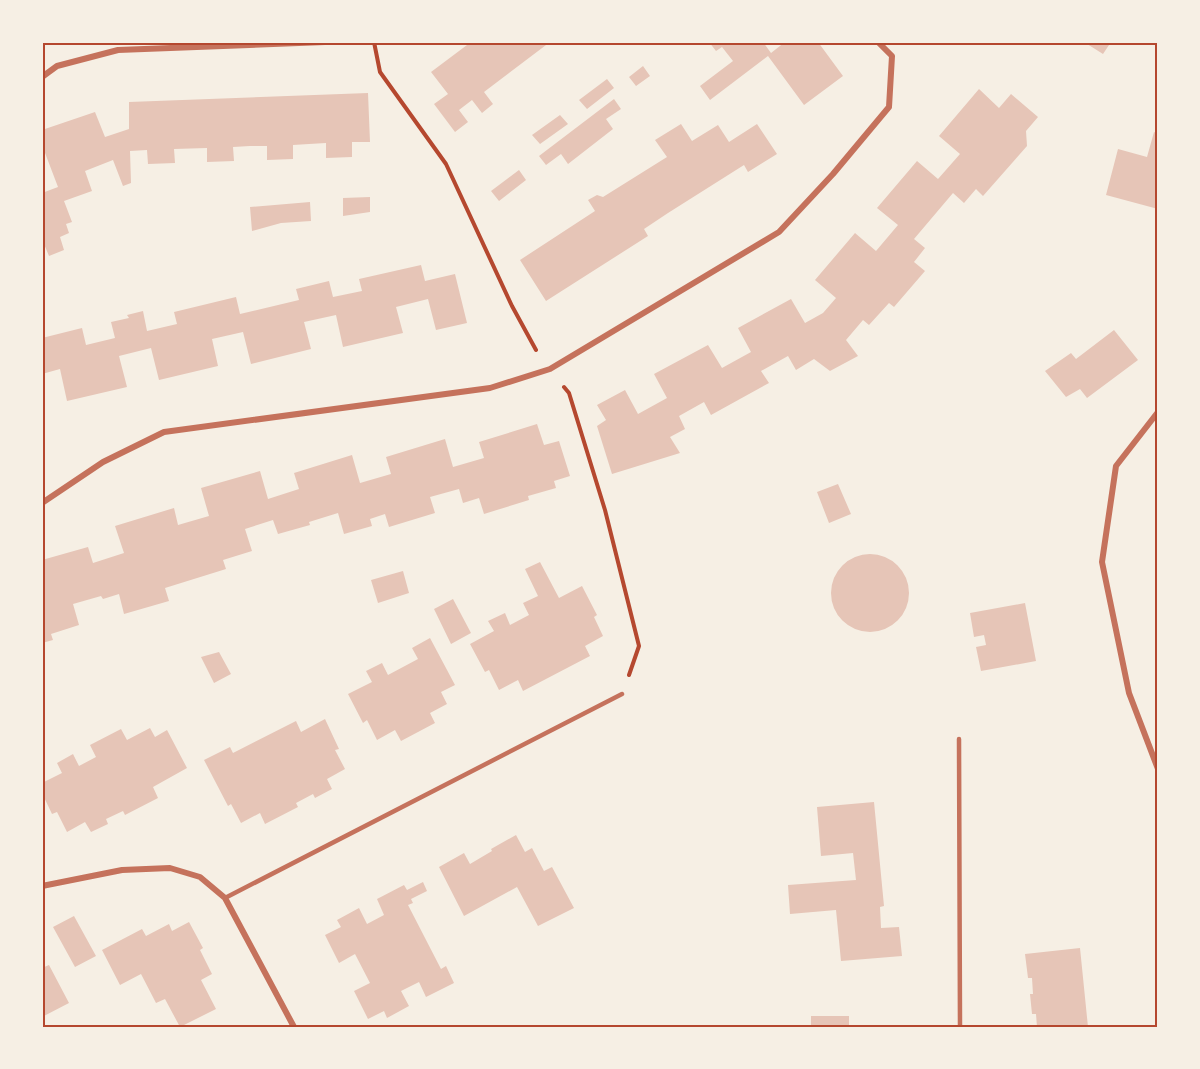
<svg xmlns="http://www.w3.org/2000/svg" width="1200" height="1069" viewBox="0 0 1200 1069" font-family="'Public Sans',sans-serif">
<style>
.building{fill:#e6c5b7}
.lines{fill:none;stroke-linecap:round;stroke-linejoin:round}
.path{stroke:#b5482f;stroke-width:4}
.service{stroke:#c5725c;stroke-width:4.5}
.minor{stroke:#c5725c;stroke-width:6}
.neatline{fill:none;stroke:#b5482f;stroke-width:2}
</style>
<rect width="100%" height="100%" fill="#f6efe4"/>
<path class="building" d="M 471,42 L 550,42 L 484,92 L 493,104 L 482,113 L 472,100 L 459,110 L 468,122 L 455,132 L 434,104 L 448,94 L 431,72 Z
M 709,42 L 763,42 L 771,53 L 785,42 L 818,42 L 843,76 L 804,105 L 768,56 L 710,100 L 700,86 L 733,61 L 722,47 L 716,51 Z
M 1084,42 L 1111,42 L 1103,54 Z
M 643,66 L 650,76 L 636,86 L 629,77 Z
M 607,79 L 614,88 L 587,109 L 579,100 Z
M 979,89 L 999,108 L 1011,94 L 1038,117 L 1026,131 L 1027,146 L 983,196 L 976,189 L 964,203 L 953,193 L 914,239 L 925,248 L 914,262 L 925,271 L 894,307 L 889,303 L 869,325 L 863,320 L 846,340 L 858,356 L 830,371 L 814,359 L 796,370 L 788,356 L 761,371 L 769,383 L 711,415 L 704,402 L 679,416 L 685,429 L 670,437 L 680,453 L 612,474 L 597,426 L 606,420 L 597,405 L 625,390 L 638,414 L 667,398 L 654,374 L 708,345 L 722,368 L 751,352 L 738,328 L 791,299 L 805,323 L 823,313 L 836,298 L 815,280 L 855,233 L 876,251 L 898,225 L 877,208 L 917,161 L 938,179 L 960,154 L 939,136 Z
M 368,93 L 370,142 L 352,142 L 352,157 L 326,158 L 326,143 L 309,144 L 293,145 L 293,159 L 267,160 L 267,146 L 250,146 L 233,147 L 234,161 L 207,162 L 207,148 L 174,149 L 175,163 L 148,164 L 147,150 L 130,151 L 131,183 L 123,186 L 113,160 L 85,171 L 92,191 L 64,201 L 72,222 L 66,224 L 69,233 L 60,237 L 64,250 L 49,256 L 44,244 L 42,244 L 42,193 L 58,187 L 42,145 L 42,130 L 95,112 L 105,137 L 129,129 L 129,102 Z
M 614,99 L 621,109 L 606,119 L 613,129 L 568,164 L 561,154 L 546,165 L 539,156 Z
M 560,115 L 568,124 L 540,144 L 532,135 Z
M 681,124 L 692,141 L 718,125 L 729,142 L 757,124 L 777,154 L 748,172 L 744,165 L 668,213 L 644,229 L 648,236 L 546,301 L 520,260 L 595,211 L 588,200 L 597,195 L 603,197 L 667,157 L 655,140 Z
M 1154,132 L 1158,134 L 1158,209 L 1106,195 L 1118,149 L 1147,157 Z
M 519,170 L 526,180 L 499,201 L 491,191 Z
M 370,197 L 370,212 L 343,216 L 343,198 Z
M 310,202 L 311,221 L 281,223 L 252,231 L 250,207 Z
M 421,265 L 425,281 L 455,274 L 467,323 L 436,330 L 428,299 L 396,307 L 403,333 L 343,347 L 336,315 L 304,322 L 311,349 L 251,364 L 243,332 L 212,339 L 218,366 L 159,380 L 151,348 L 119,356 L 127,387 L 67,401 L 60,369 L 42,374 L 42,338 L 82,328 L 86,345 L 115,338 L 111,322 L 129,318 L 127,315 L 143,311 L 147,331 L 177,324 L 174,312 L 236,297 L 240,314 L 299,300 L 296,289 L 329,281 L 333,297 L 362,291 L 359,279 Z
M 1114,330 L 1138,360 L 1087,398 L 1080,389 L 1066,397 L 1045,371 L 1071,353 L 1076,359 Z
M 537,424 L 544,445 L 559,441 L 570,476 L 554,481 L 556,488 L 528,496 L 529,500 L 484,514 L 479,498 L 463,503 L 459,489 L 430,497 L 435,513 L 389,527 L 385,514 L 370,519 L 372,526 L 344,534 L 338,513 L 309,522 L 310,525 L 278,534 L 273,520 L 245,529 L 252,551 L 223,560 L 226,569 L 165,588 L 169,601 L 124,614 L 119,594 L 103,599 L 101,596 L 73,604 L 79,625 L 51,634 L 53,640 L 42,643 L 42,560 L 88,547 L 93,563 L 124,553 L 115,526 L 174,508 L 178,525 L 209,516 L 201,488 L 260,471 L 268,499 L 299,489 L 294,473 L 352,455 L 360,483 L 391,474 L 386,457 L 445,439 L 453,467 L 484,458 L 479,442 Z
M 838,484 L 851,514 L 829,523 L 817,492 Z
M831 593a39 39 0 1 1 78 0a39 39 0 1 1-78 0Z
M 540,562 L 559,598 L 582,586 L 597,615 L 594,617 L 603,636 L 585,646 L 590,656 L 523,691 L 518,680 L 499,690 L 489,670 L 485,672 L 470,644 L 494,631 L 488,621 L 505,613 L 510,625 L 529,615 L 523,603 L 538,596 L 525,569 Z
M 403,571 L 409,593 L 378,603 L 371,580 Z
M 453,599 L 471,633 L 451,644 L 434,609 Z
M 1025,603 L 1036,661 L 981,671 L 976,647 L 986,645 L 984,635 L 974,637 L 970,613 Z
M 430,638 L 455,685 L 441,692 L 447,704 L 430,713 L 435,723 L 401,741 L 395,730 L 377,740 L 367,720 L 363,723 L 348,694 L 372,682 L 366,671 L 382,663 L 388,675 L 418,659 L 412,648 Z
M 219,652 L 231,674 L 214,683 L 201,657 Z
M 325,719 L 339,749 L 335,750 L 345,769 L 327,779 L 332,789 L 315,798 L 313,794 L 296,803 L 298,807 L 265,824 L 260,813 L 241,823 L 231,804 L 228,806 L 204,760 L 230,747 L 233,753 L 296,721 L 301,732 Z
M 150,728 L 155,737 L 167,730 L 187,768 L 153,787 L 158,798 L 125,815 L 123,811 L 106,819 L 108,824 L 91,832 L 85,822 L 67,832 L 57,812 L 52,814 L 42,793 L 42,783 L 62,773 L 57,763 L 73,754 L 79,766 L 96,757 L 90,745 L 121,729 L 127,740 Z
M 874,802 L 884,906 L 880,907 L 881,928 L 899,927 L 902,956 L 841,961 L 836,910 L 790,914 L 788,885 L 856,880 L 853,853 L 821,856 L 817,807 Z
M 516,835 L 525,852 L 532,848 L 544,871 L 552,867 L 574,908 L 538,926 L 517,887 L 464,916 L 439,867 L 464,853 L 470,864 L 492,851 L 491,849 Z
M 423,882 L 427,891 L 411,899 L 413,903 L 408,905 L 441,969 L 446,966 L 454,983 L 426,997 L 419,982 L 401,991 L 409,1006 L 387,1018 L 384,1011 L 368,1019 L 354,991 L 370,983 L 355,954 L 339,963 L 325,935 L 341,927 L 337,920 L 359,908 L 367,924 L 384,915 L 377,899 L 404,885 L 407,890 Z
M 74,916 L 96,956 L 75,967 L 53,927 Z
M 189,922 L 203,948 L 200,950 L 212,974 L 201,980 L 216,1009 L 180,1027 L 165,999 L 156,1003 L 141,974 L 120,985 L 102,950 L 142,929 L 146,936 L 169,924 L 172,931 Z
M 1080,948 L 1088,1027 L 1037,1027 L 1036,1014 L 1032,1014 L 1030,994 L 1033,994 L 1032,978 L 1028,978 L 1025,954 Z
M 49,965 L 69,1003 L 42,1017 L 42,968 Z
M 811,1016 L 849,1016 L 849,1027 L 811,1027 Z"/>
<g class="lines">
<path class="path" d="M 374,42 L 380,72 L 446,164 L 512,306 L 536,350
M 564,387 L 569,393 L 605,510 L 639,646 L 629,675"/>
<path class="service" d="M 959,739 L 960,1027
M 225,898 L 622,694"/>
<path class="minor" d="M 42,77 L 57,66 L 118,50 L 325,42
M 1158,412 L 1116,466 L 1102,562 L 1129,693 L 1158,769
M 42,503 L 103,462 L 164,432 L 490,388 L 550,369 L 779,232 L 833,174 L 889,107 L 892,56 L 878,42
M 42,886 L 122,870 L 170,868 L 200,877 L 225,898 L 294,1027"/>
</g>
<rect width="1200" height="1069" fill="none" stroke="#f6efe4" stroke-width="87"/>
<rect x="44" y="44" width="1112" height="982" class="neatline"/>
</svg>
